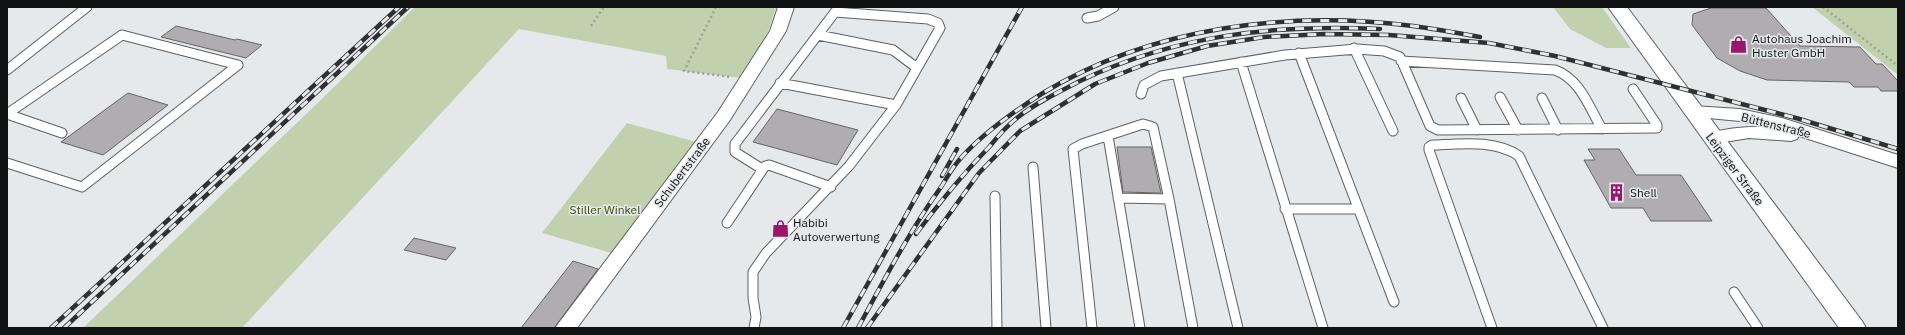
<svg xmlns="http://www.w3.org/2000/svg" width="1905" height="335" viewBox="0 0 1905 335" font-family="'IBM Plex Sans',sans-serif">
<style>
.green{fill:#c2d1ad}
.building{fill:#afadaf;stroke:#666465}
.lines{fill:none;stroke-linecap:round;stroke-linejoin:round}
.lane-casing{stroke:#5e6062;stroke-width:11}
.street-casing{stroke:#5e6062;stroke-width:2}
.secondary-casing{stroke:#5e6062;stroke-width:2}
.path{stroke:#9b9d9e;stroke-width:2.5;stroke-dasharray:2 3;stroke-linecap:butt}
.lane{stroke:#fff;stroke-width:9}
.street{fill:#fff;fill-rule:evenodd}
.secondary{fill:#fff;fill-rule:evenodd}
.rail-casing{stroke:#2f3031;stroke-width:4.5}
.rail{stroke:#e6e9eb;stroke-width:3;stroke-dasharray:9;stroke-linecap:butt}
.labels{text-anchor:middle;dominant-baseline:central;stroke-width:3;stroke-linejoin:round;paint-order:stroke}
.poi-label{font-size:12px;fill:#101112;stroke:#e6e9eb;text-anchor:start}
.street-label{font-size:12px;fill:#101112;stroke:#e6e9eb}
.park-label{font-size:12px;fill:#354809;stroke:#e6e9eb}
</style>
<rect width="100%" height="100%" fill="#e6e9eb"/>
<path class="green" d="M 415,7 L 776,7 L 769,29 L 742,78 L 667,69 L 666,56 L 519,29 L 242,328 L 83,328 L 329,92 Z
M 1553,7 L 1602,7 L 1631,48 L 1606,48 L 1570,29 Z
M 1812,7 L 1898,7 L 1898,75 Z
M 627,123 L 700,143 L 615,254 L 542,233 Z"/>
<path class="building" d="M 1711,8 L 1766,8 L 1800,46 L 1860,47 L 1876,64 L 1882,64 L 1898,81 L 1898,91 L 1881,91 L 1878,87 L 1854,87 L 1849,82 L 1767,80 L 1740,71 L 1717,58 L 1692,25 L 1693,14 Z
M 176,26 L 235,40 L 237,39 L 262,45 L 246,58 L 161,37 Z
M 128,93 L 168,105 L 103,155 L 61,142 Z
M 777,109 L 858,130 L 837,165 L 753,142 Z
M 1117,147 L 1151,147 L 1161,193 L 1123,192 Z
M 1588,149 L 1619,149 L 1636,175 L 1681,175 L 1712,221 L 1651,221 L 1643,208 L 1611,208 L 1584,160 L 1595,160 Z
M 414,238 L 456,248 L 446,260 L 404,250 Z
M 573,261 L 598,269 L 554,328 L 521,328 Z"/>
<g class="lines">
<defs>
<path id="lane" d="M 1087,18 L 1098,16 L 1114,7
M 818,35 L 893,50 L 917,68
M 1354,48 L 1393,131
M 1299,53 L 1394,302
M 1401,61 L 1555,70 C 1580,79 1589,107 1602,129
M 1241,62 L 1323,328
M 7,70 L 87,7
M 1177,73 L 1238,328
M 780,83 L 896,105
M 1141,94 L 1144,85 L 1161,76 L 1285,55 L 1357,49 L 1384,51 L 1400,57 L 1430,126 L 1438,130 L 1657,128 L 1657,125 L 1633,89
M 1500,97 L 1518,130
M 1461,98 L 1477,130
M 1542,98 L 1558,130
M 7,114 L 122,35 L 238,65
M 7,114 L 62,133
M 1108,136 L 1140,328
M 7,163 L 82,187 L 238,65
M 1033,167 L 1046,328
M 995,196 L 997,328
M 1118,198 L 1169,199
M 1285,209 L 1358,209
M 727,223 L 765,166 L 769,165 L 831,187
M 1734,292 L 1758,328
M 754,328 L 756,317 L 753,298 L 753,272 L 766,253 L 849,166 L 896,105 L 940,28 L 938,23 L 928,19 L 835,12 L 735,144 L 735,152 L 762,169
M 1092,328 L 1073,149 L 1082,144 L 1143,124 L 1153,127 L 1169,199 L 1193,328
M 1492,328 L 1429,150 L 1429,147 L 1432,145 C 1460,144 1495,139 1519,156 L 1603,328"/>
<path id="street" d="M 778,7 L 794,7 L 786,31 L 730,120 L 577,328 L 555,328 L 718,112 L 770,31 Z
M 1693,106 L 1740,109 L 1782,118 L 1898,155 L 1898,168 L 1799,136 L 1797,139 L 1791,141 L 1749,138 L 1712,144 L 1706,142 L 1703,138 L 1706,134 C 1727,128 1749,126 1771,127 L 1740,121 L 1687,116 L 1684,112 L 1687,108 Z"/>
<path id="secondary" d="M 1608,7 L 1627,7 L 1862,321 L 1866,328 L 1839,328 Z"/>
</defs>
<use href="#lane" class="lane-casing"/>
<use href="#street" class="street-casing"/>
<use href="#secondary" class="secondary-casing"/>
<path class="path" d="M 716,7 L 684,71 L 731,77
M 1823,7 L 1898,66
M 591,26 L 604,7"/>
<use href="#lane" class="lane"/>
<use href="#street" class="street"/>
<use href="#secondary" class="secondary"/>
<defs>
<path id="rail" d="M 942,176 L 957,149
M 916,234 C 939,203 963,174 990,146 C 998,136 1007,126 1017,118 C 1035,103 1059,92 1080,81 C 1176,35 1274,24 1380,29
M 51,328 L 399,7
M 64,328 L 408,7
M 843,328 L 1022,7
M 858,328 C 884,280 909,232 941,187 C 947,178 952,168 960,159 C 981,135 1016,110 1043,93 C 1152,27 1287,10 1413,26 C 1435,29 1458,33 1480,37
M 867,328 L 979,173 L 1020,131 L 1095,84 L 1148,63 L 1207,46 L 1264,37 L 1324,34 L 1389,35 L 1489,43 L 1555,56 L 1796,118 L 1898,149"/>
</defs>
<use href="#rail" class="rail-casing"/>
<use href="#rail" class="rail"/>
</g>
<defs>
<symbol id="shop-bare" viewBox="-9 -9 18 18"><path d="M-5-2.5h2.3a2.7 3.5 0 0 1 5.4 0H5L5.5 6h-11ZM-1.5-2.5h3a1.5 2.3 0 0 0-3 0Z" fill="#99166b" stroke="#e6e9eb" stroke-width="2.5" paint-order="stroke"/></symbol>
<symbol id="building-bare" viewBox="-9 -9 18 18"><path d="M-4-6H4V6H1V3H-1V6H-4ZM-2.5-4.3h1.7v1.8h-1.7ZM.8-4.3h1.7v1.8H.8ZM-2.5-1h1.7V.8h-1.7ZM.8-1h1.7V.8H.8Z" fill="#99166b" stroke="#e6e9eb" stroke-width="2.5" paint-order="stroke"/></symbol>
</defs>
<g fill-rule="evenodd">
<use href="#shop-bare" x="1726" y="32" width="25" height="25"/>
<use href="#building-bare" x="1604" y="180" width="25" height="25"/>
<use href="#shop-bare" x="768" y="216" width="25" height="25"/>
</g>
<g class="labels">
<g class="poi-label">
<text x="1752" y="38">Autohaus Joachim<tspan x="1752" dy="14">Huster GmbH</tspan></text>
<text x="1630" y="192">Shell</text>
<text x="793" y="222">Habibi<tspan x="793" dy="14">Autoverwertung</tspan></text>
</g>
<g class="street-label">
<text transform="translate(1776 125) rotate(14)">Büttenstraße</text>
<text transform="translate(1735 169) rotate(53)">Leipziger Straße</text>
<text transform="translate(682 172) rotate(-53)">Schubertstraße</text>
</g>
<g class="park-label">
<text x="605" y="209">Stiller Winkel</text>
</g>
</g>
<rect width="1905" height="335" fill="none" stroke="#101112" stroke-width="16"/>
</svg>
